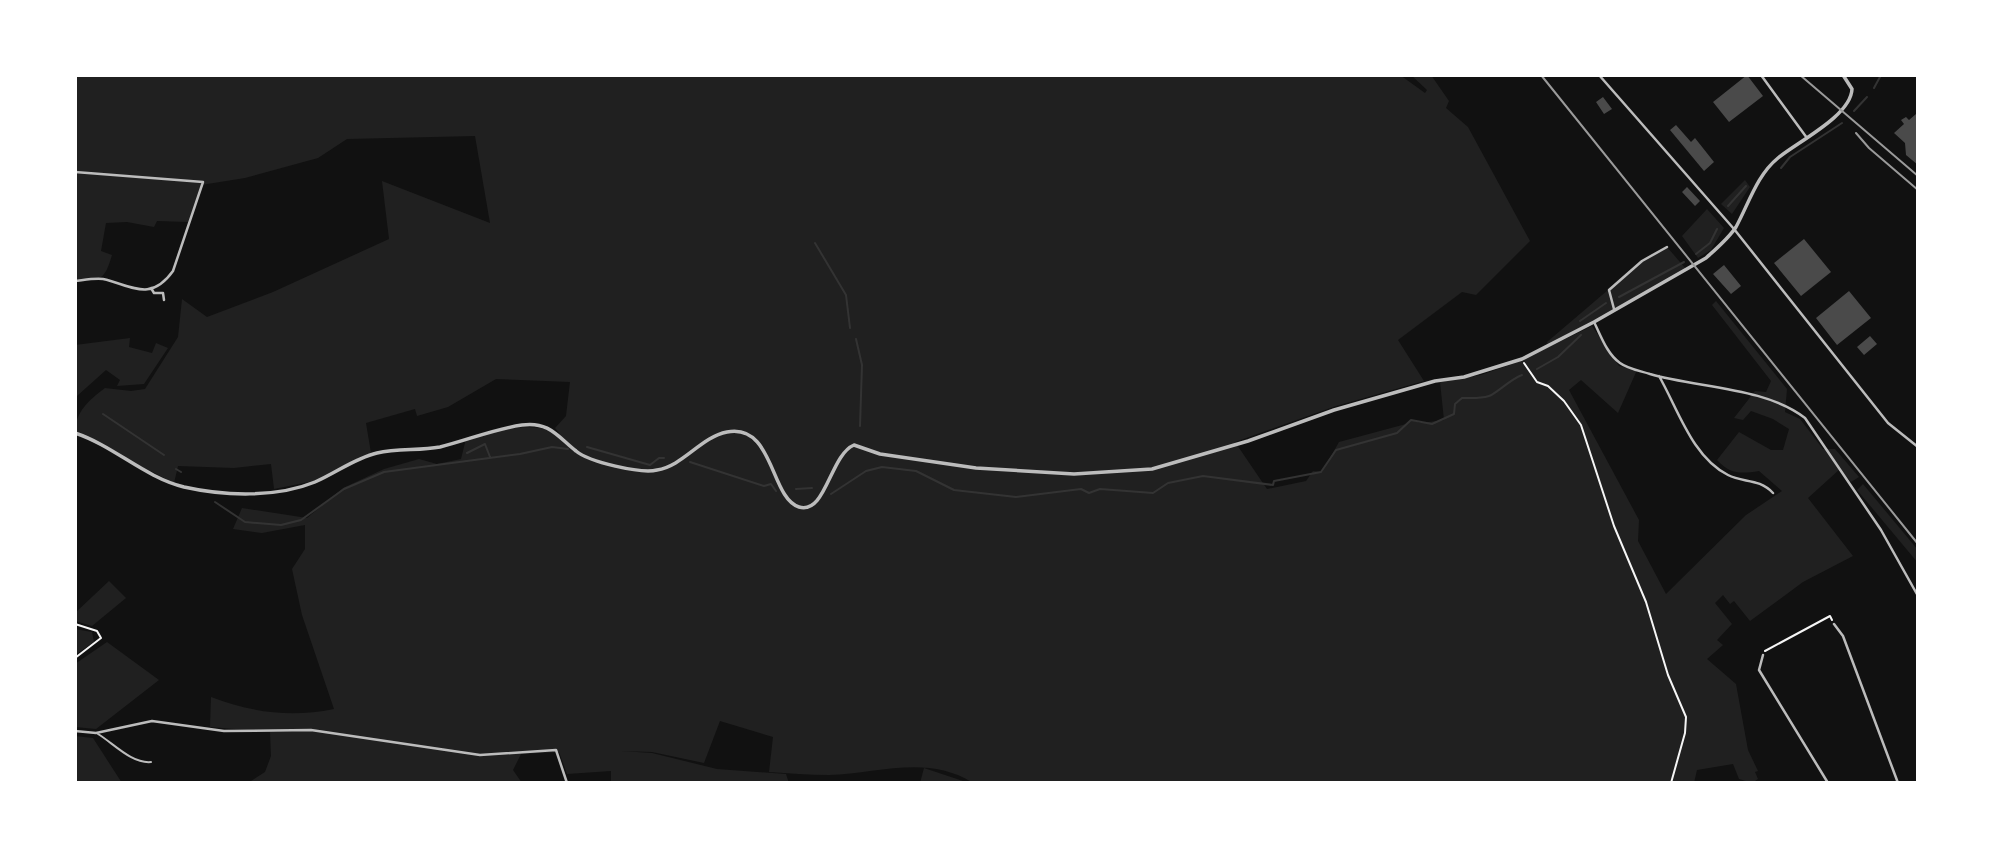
<svg xmlns="http://www.w3.org/2000/svg" width="1993" height="858" viewBox="0 0 1993 858" font-family="Quicksand,sans-serif">
<style>
.green{fill:#202020}
.lines{fill:none;stroke-linecap:round;stroke-linejoin:round}
.stream{stroke:#333;stroke-width:2}
.building{fill:#4a4a4a}
.path{stroke:#f5f5f5;stroke-width:2}
.service{stroke:#bcbcbc;stroke-width:2}
.minor{stroke:#bcbcbc;stroke-width:2.5}
.tertiary{stroke:#bcbcbc;stroke-width:3.5}
.rail{stroke:#9a9a9a;stroke-width:2}
</style>
<rect width="100%" height="100%" fill="#111"/>
<path class="green" d="M 75,75 L 1400,75 L 1425,93 L 1427,90 L 1411,75 L 1431,75 L 1449,101 L 1446,108 L 1468,127 L 1530,241 L 1476,295 L 1462,292 L 1398,340 L 1424,381 L 1336,406 L 1235,442 L 1267,489 L 1306,481 L 1313,471 L 1322,472 L 1339,442 L 1406,424 L 1410,420 L 1421,423 L 1444,420 L 1440,382 L 1481,375 L 1518,362 L 1592,326 L 1619,366 L 1637,370 L 1618,413 L 1581,380 L 1569,390 L 1639,520 L 1638,541 L 1666,594 L 1746,515 L 1782,491 L 1759,471 C 1740,474 1730,474 1717,460 L 1739,432 L 1771,450 L 1783,450 L 1789,429 L 1773,419 L 1751,411 L 1743,420 L 1734,418 L 1755,391 L 1766,392 L 1771,381 L 1712,305 L 1716,301 L 1787,389 L 1785,412 L 1800,419 L 1823,449 L 1835,449 L 1859,477 L 1851,482 L 1840,469 L 1808,498 L 1853,556 L 1803,582 L 1750,621 L 1734,601 L 1730,604 L 1723,595 L 1715,603 L 1732,624 L 1717,640 L 1723,645 L 1707,659 L 1736,684 L 1748,750 L 1758,771 L 1755,772 L 1758,779 L 1752,783 L 1739,779 L 1733,764 L 1697,770 L 1694,783 L 973,783 C 927,754 878,774 829,775 C 809,775 789,773 769,772 L 773,737 L 720,721 L 704,763 L 652,752 L 621,751 L 652,753 L 717,769 L 786,774 L 789,783 L 611,783 L 611,771 L 567,774 L 559,752 L 521,754 L 513,770 L 522,783 L 248,783 L 265,772 L 271,756 L 270,732 L 210,727 L 211,697 C 251,712 290,718 334,709 L 302,615 L 292,569 L 305,549 L 305,525 L 262,533 L 233,529 L 242,508 L 307,518 L 343,488 L 384,469 L 419,459 L 437,464 L 461,459 L 466,439 C 498,431 528,420 560,434 L 555,428 L 566,416 L 570,382 L 496,379 L 448,407 L 417,416 L 415,409 L 366,423 L 371,453 L 314,481 L 274,489 L 271,464 L 234,468 L 178,466 L 174,483 L 75,433 C 75,412 89,400 105,388 L 131,391 L 145,389 L 178,337 L 182,299 L 207,317 L 273,292 L 389,239 L 382,181 L 490,223 L 475,136 L 347,139 L 318,158 L 245,178 L 201,185 L 188,222 L 157,221 L 154,227 L 127,222 L 106,223 L 101,251 L 112,255 C 104,282 101,279 75,281 Z
M 1745,180 L 1750,187 L 1732,214 L 1721,204 Z
M 1707,209 L 1724,228 L 1711,250 L 1698,258 L 1682,236 Z
M 1667,247 L 1686,269 L 1548,346 L 1547,342 L 1642,261 Z
M 130,338 L 129,347 L 152,353 L 156,343 L 168,348 L 144,384 L 117,386 L 120,380 L 106,370 L 77,396 L 75,412 L 75,345 Z
M 1863,484 L 1918,550 L 1918,563 L 1857,490 Z
M 109,581 L 126,598 L 92,626 L 75,621 L 75,613 Z
M 75,629 L 92,632 L 94,642 L 75,655 Z
M 107,642 L 159,680 L 96,729 L 75,727 L 75,664 Z
M 75,736 L 93,738 L 122,783 L 75,783 Z
M 924,768 L 969,783 L 920,783 Z"/>
<g class="lines">
<path class="stream" d="M 1874,88 L 1881,75
M 1854,111 L 1867,97
M 1781,168 L 1790,157 L 1842,123
M 1728,206 L 1746,186
M 815,243 L 846,295 L 850,328
M 1696,254 L 1710,243 L 1717,229
M 1619,297 L 1684,262
M 1580,321 L 1606,303
M 856,339 L 862,365 L 860,426
M 1537,369 L 1558,357 L 1581,335
M 103,414 L 164,455
M 587,447 L 650,465 L 659,458 L 664,458
M 467,453 L 485,444 L 490,457
M 690,462 L 764,486 L 771,484 L 776,491
M 176,469 L 181,472
M 796,489 L 812,488
M 831,494 L 866,471 L 882,467 L 916,471 L 954,490 L 1016,497 L 1081,489 L 1089,493 L 1100,489 L 1153,493 L 1168,483 L 1203,476 L 1273,485 L 1274,481 L 1321,472 L 1336,450 L 1397,433 L 1411,420 L 1432,424 L 1454,414 L 1455,404 L 1462,398 C 1472,398 1479,399 1489,396 C 1496,394 1509,380 1522,375
M 215,502 L 245,522 L 281,525 L 301,520 L 344,489 L 384,472 L 520,454 L 552,447 L 568,449"/>
</g>
<path class="building" d="M 1747,75 L 1763,96 L 1729,122 L 1713,102 Z
M 1603,97 L 1612,109 L 1604,114 L 1596,102 Z
M 1916,114 L 1918,116 L 1918,165 L 1906,155 L 1905,143 L 1894,133 L 1904,124 L 1901,120 L 1906,117 L 1909,120 Z
M 1676,125 L 1691,142 L 1695,138 L 1714,162 L 1704,171 L 1670,130 Z
M 1687,187 L 1700,201 L 1695,206 L 1682,192 Z
M 1804,239 L 1831,272 L 1801,296 L 1774,263 Z
M 1724,265 L 1741,286 L 1731,294 L 1713,274 Z
M 1849,291 L 1871,318 L 1837,345 L 1816,318 Z
M 1870,336 L 1877,344 L 1864,355 L 1857,347 Z"/>
<g class="lines">
<path class="path" d="M 1524,363 L 1537,382 L 1548,386 L 1564,401 L 1581,425 L 1614,526 L 1646,602 L 1668,675 L 1686,717 L 1685,733 L 1671,783
M 75,624 L 97,631 L 101,638 L 75,658
M 1765,651 L 1830,616 L 1832,620"/>
<path class="service" d="M 98,734 C 113,743 132,764 151,762"/>
<path class="minor" d="M 1599,75 L 1734,229 L 1888,423 L 1918,447
M 1761,75 L 1807,138
M 75,172 L 203,182 L 173,271 C 150,303 131,285 103,279 C 94,278 84,280 75,281
M 151,288 L 154,293 L 163,293 L 164,300
M 1614,309 L 1609,290 L 1642,261 L 1667,247
M 1594,322 C 1601,336 1607,354 1620,363 C 1628,369 1641,371 1650,374 C 1698,388 1765,387 1805,418 L 1881,530 L 1918,596
M 1659,376 C 1678,409 1692,457 1728,475 C 1743,483 1759,478 1773,493
M 1834,624 L 1843,636 L 1898,783
M 1763,655 L 1759,670 L 1828,783
M 75,731 L 96,733 L 152,721 L 224,731 L 311,730 L 480,755 L 556,750 L 567,783"/>
<path class="tertiary" d="M 75,433 C 114,446 144,477 184,487 C 224,496 276,498 315,482 C 336,473 355,458 377,453 C 398,448 419,451 440,447 C 468,440 494,429 522,425 C 549,421 558,437 576,451 C 589,462 641,474 657,470 C 683,466 701,437 727,432 C 774,423 770,498 799,507 C 826,515 830,455 854,445 L 880,454 L 976,468 L 1074,474 L 1152,469 L 1248,441 L 1334,410 L 1435,381 L 1464,377 L 1522,359 L 1594,322 L 1706,258 C 1716,249 1729,238 1736,227 C 1749,203 1757,175 1778,158 C 1797,142 1851,116 1852,89 L 1843,75"/>
<path class="rail" d="M 1541,75 L 1918,544
M 1800,75 L 1918,176
M 1856,133 L 1869,148 L 1918,190"/>
</g>
<rect width="1993" height="858" fill="none" stroke="#ffffff" stroke-width="154"/>
</svg>
